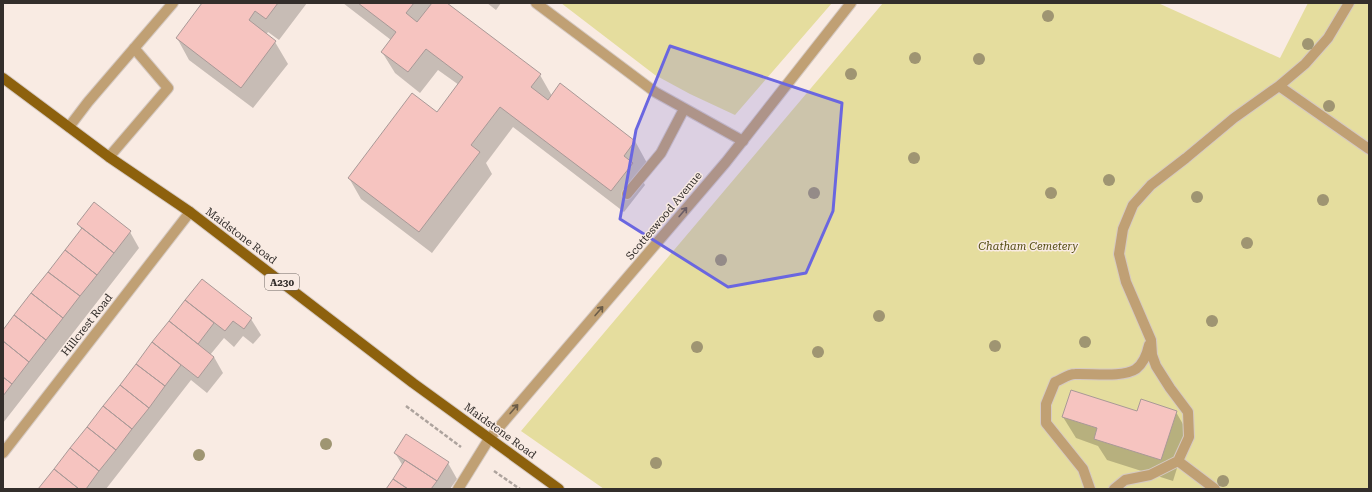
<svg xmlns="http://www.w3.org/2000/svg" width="1372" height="492" viewBox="0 0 1372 492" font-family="'Roboto Serif',serif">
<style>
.green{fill:#e5dd9e}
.shadow{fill:#0003}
.building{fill:#f6c4c0;stroke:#a99997}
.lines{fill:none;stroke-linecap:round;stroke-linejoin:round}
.service-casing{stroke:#d5c9c2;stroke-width:12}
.minor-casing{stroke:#d5c9c2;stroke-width:12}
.primary-casing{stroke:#d5c9c2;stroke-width:12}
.path{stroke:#ada39d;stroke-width:2.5;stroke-dasharray:4 2;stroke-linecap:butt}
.service{stroke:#c0a074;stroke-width:10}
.minor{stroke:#c0a074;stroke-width:10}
.primary{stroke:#8d610d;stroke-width:10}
.tree{fill:#9f9572}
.oneway{stroke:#6b5c48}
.marked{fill:#6a66e0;fill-opacity:0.2;stroke:#6a66e0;stroke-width:3;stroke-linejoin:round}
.labels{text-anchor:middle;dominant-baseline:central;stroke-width:3;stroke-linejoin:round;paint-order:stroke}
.shield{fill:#f9ebe3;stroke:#6e6762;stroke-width:1}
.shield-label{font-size:10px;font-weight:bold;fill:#332e2b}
.street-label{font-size:11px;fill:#332e2b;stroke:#f9ebe3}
.park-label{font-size:11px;font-style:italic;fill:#554e15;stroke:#f9ebe3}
</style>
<rect width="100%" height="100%" fill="#f9ebe3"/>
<path class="green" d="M 561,3 L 832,3 L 735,115 L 690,94 L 655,75 Z
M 883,3 L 1158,3 L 1280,58 L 1308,3 L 1369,3 L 1369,489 L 604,489 L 521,431 Z"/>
<path class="shadow" d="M 204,3 L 307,3 L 279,40 L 268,32 L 266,35 L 275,42 L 288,64 L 253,108 L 189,60 L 177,38 Z
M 343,3 L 445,3 L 540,75 L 552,96 L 635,141 L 647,163 L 639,174 L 645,185 L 624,212 L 513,127 L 486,163 L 492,174 L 432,253 L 361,199 L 349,178 L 437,114 L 459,85 L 438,70 L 420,93 L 395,73 L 382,52 L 391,40 Z
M 487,3 L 501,3 L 496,10 Z
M 78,224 L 130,232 L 139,248 L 3,423 L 3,331 L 82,230 Z
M 202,280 L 251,319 L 261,335 L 253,344 L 243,336 L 234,347 L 224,338 L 210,355 L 214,357 L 223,373 L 207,393 L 191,380 L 106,489 L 40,489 Z
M 1138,412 L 1176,412 L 1188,433 L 1173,481 L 1107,460 L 1098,446 L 1076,438 L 1063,417 Z
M 395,453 L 448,463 L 457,479 L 450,489 L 388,489 L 403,466 Z"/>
<path class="building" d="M 202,3 L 278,3 L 266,19 L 255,11 L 249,20 L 276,41 L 241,88 L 176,38 Z
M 358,3 L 414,3 L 406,13 L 417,22 L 432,3 L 447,3 L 541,74 L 531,87 L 548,100 L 560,83 L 635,141 L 624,156 L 633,163 L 611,191 L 500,107 L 471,145 L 480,152 L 419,232 L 348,178 L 412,93 L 437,112 L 463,77 L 426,49 L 408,72 L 381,52 L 396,32 Z
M 94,202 L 131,231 L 114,253 L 77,224 Z
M 82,228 L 114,253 L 97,275 L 65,250 Z
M 65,250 L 97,275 L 80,296 L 48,272 Z
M 48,272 L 80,296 L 63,318 L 31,293 Z
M 202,279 L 252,318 L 244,329 L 233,321 L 225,331 L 185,300 Z
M 31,293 L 63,318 L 46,340 L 14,315 Z
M 185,300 L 214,323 L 198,344 L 169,321 Z
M 14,315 L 46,340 L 29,362 L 3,341 L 3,330 Z
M 169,321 L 214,357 L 198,378 L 152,342 Z
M 3,341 L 29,362 L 12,384 L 3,377 Z
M 152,342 L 181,365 L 165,386 L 136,364 Z
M 136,364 L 165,386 L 149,408 L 120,385 Z
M 3,377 L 12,384 L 3,396 Z
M 120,385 L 149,408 L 132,429 L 103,406 Z
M 1071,390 L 1137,411 L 1141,399 L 1177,411 L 1161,460 L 1094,439 L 1097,428 L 1062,417 Z
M 103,406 L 132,429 L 116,450 L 87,427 Z
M 87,427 L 116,450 L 99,471 L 70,448 Z
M 406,434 L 449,462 L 437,481 L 394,453 Z
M 70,448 L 99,471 L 86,489 L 79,489 L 54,469 Z
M 405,460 L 437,481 L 431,489 L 408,489 L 393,479 Z
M 54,469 L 79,489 L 38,489 Z
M 393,479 L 408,489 L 386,489 Z"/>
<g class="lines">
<defs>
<path id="service" d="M 536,3 L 655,92 L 743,141
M 1279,86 L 1369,149
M 69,127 L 88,102 L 173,3
M 109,157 L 168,88 L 134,48
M 627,194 L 661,153 L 684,109
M 1178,461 L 1215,489
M 1090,489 L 1083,469 L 1046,423 L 1046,404 L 1055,382 C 1061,380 1068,374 1075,374 C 1090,373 1123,378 1136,369 C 1144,363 1147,354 1149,345
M 1114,489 L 1125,480 L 1150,475 L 1178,461 L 1189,437 L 1188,412 L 1170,388 L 1156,366 L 1152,355 L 1151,340 L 1126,282 L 1119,254 L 1123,229 L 1133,205 L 1151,185 L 1186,158 L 1234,118 L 1279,86 L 1305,64 L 1328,38 L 1349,3"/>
<path id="minor" d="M 3,453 L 190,212
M 458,489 L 489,439 L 726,162 L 851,3"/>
<path id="primary" d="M 3,78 L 109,157 L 190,212 L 413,383 L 559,489"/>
</defs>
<use href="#service" class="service-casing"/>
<use href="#minor" class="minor-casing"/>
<use href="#primary" class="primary-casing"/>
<path class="path" d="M 406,406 L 461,447
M 494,471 L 520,489"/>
<use href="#service" class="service"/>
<use href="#minor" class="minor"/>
<use href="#primary" class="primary"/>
</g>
<g class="tree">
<circle cx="1048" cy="16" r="6"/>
<circle cx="1308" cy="44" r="6"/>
<circle cx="915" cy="58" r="6"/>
<circle cx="979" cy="59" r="6"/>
<circle cx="851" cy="74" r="6"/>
<circle cx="1329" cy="106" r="6"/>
<circle cx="914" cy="158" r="6"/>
<circle cx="1109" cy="180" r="6"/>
<circle cx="814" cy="193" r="6"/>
<circle cx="1051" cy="193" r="6"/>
<circle cx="1197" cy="197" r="6"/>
<circle cx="1323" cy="200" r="6"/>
<circle cx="1247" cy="243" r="6"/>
<circle cx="721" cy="260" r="6"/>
<circle cx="879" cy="316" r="6"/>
<circle cx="1212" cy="321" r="6"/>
<circle cx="1085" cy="342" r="6"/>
<circle cx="995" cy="346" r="6"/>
<circle cx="697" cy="347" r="6"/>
<circle cx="818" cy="352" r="6"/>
<circle cx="326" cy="444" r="6"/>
<circle cx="199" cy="455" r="6"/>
<circle cx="656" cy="463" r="6"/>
<circle cx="1223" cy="481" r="6"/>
</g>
<defs><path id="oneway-shaft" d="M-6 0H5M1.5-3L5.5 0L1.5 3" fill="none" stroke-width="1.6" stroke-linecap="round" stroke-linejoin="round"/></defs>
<g class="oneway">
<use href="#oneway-shaft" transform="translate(683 212) rotate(-50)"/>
<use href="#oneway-shaft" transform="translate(599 311) rotate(-49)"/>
<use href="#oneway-shaft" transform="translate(514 409) rotate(-49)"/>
</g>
<path class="marked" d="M 670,46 L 842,103 L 833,211 L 806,273 L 728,287 L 620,219 L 636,130 Z"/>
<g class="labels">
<rect class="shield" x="265" y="274" width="34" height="16" rx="3"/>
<g class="shield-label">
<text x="282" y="282">A230</text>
</g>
<g class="street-label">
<text transform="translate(664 216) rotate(-50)">Scotteswood Avenue</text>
<text transform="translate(241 236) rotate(37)">Maidstone Road</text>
<text transform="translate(87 325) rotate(-52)">Hillcrest Road</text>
<text transform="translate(500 431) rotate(36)">Maidstone Road</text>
</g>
<g class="park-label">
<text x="1028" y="246">Chatham Cemetery</text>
</g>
</g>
<rect width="1372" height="492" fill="none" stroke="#332e2b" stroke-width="8"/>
</svg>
